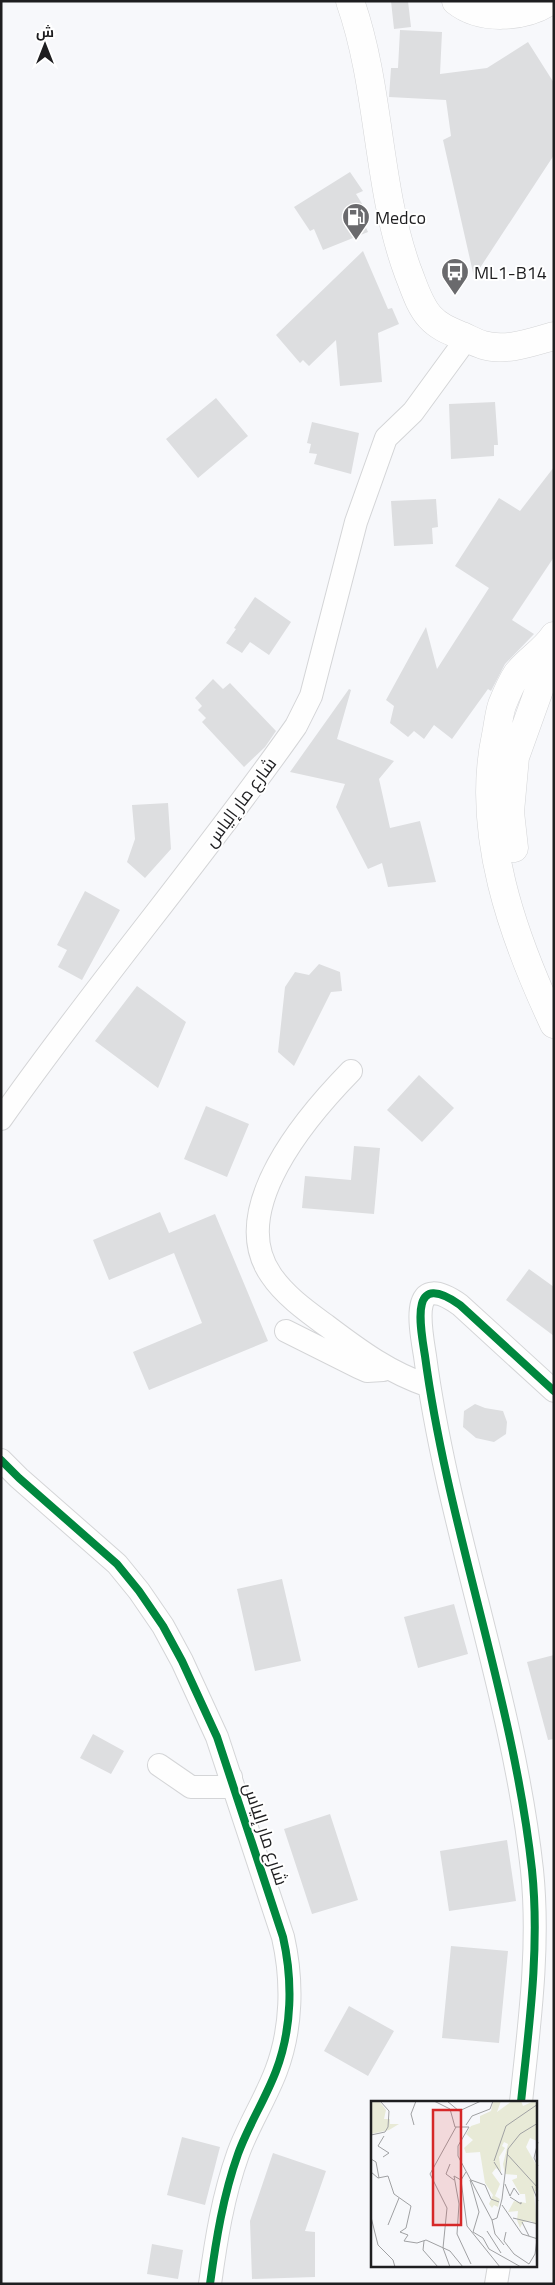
<svg xmlns="http://www.w3.org/2000/svg" width="555" height="2285" viewBox="0 0 555 2285" font-family="'Titillium Web',Cairo,sans-serif">
<style>
.building{fill:#dddee0}
.lines{fill:none;stroke-linecap:round;stroke-linejoin:round}
.minor-casing{stroke:#d4d5d7;stroke-width:24}
.major-casing{stroke:#d4d5d7;stroke-width:29}
.highway-casing{stroke:#d4d5d7;stroke-width:29}
.minor{stroke:#fefefe;stroke-width:22}
.major{stroke:#fefefe;stroke-width:28}
.highway{stroke:#fefefe;stroke-width:28}
.cycleway-casing{stroke:#fff;stroke-width:11}
.cycleway{stroke:#00873e;stroke-width:8}
.labels{text-anchor:middle;dominant-baseline:central;stroke-width:4;stroke-linejoin:round;paint-order:stroke}
.poi-label{font-size:18px;fill:#1e1e20;stroke:#fff;text-anchor:start}
.street-label{font-size:18px;fill:#1e1e20;stroke:#fff}
.inset-road{fill:none;stroke:#a0a1a3;stroke-width:1}
.view{fill:#d62828;fill-opacity:0.15;stroke:#d62828;stroke-width:2.5}
.inset-edge{fill:none;stroke:#1e1e20;stroke-width:2.5}
</style>
<rect width="100%" height="100%" fill="#f7f8fb"/>
<path class="building" d="M 391,1 L 408,1 L 411,27 L 394,29 Z
M 400,30 L 442,32 L 440,74 L 487,68 L 528,42 L 554,83 L 554,155 L 474,277 L 443,140 L 451,136 L 446,100 L 389,97 L 391,68 L 398,68 Z
M 350,172 L 363,191 L 356,194 L 364,207 L 358,210 L 368,232 L 323,250 L 314,229 L 310,231 L 294,207 Z
M 363,251 L 388,309 L 392,308 L 399,324 L 378,333 L 382,382 L 340,386 L 336,340 L 309,366 L 303,360 L 300,363 L 276,335 Z
M 216,398 L 248,436 L 198,478 L 166,439 Z
M 495,402 L 498,445 L 494,445 L 494,456 L 451,459 L 449,404 Z
M 312,422 L 359,433 L 351,474 L 314,464 L 317,454 L 309,453 L 311,444 L 307,443 Z
M 554,467 L 554,557 L 512,620 L 534,634 L 505,664 L 491,691 L 488,689 L 452,739 L 434,725 L 424,739 L 414,731 L 408,737 L 390,723 L 394,706 L 386,700 L 426,627 L 437,669 L 489,588 L 455,566 L 499,498 L 520,511 Z
M 436,499 L 438,527 L 432,528 L 433,544 L 394,546 L 391,501 Z
M 255,597 L 291,622 L 269,655 L 250,642 L 242,653 L 226,643 L 236,629 L 234,628 Z
M 213,679 L 223,689 L 230,683 L 276,731 L 265,747 L 244,767 L 202,722 L 206,718 L 198,710 L 202,706 L 195,698 Z
M 349,689 L 351,690 L 337,739 L 394,761 L 379,779 L 390,828 L 420,821 L 436,882 L 388,887 L 382,863 L 368,869 L 336,807 L 345,784 L 290,772 Z
M 168,803 L 171,849 L 145,878 L 127,862 L 135,839 L 132,805 Z
M 85,891 L 120,910 L 82,980 L 58,967 L 67,950 L 57,945 Z
M 319,964 L 340,972 L 342,991 L 331,992 L 294,1066 L 278,1052 L 285,987 L 295,972 L 309,975 Z
M 137,986 L 186,1022 L 158,1088 L 95,1041 Z
M 419,1075 L 454,1108 L 422,1142 L 387,1110 Z
M 206,1106 L 249,1124 L 227,1177 L 184,1159 Z
M 354,1146 L 380,1148 L 374,1214 L 302,1208 L 305,1176 L 351,1180 Z
M 160,1212 L 169,1233 L 215,1214 L 268,1341 L 149,1390 L 133,1352 L 202,1323 L 174,1253 L 109,1280 L 93,1240 Z
M 529,1269 L 554,1287 L 554,1336 L 506,1300 Z
M 475,1404 L 485,1408 L 503,1411 L 507,1422 L 506,1434 L 494,1442 L 476,1438 L 463,1427 L 464,1411 Z
M 282,1579 L 301,1661 L 255,1671 L 237,1589 Z
M 454,1604 L 468,1654 L 418,1668 L 404,1617 Z
M 554,1655 L 554,1739 L 548,1740 L 527,1662 Z
M 93,1734 L 124,1751 L 111,1774 L 80,1758 Z
M 330,1814 L 358,1900 L 312,1914 L 284,1829 Z
M 507,1840 L 516,1901 L 449,1911 L 440,1851 Z
M 451,1946 L 508,1951 L 499,2043 L 442,2038 Z
M 349,2006 L 394,2031 L 368,2076 L 324,2051 Z
M 182,2137 L 220,2147 L 205,2205 L 167,2195 Z
M 273,2153 L 326,2171 L 305,2231 L 315,2232 L 315,2277 L 252,2279 L 250,2221 Z
M 152,2244 L 183,2250 L 178,2279 L 147,2274 Z"/>
<g class="lines">
<defs>
<path id="minor" d="M 351,1071 C 307,1116 226,1210 271,1275 C 285,1296 308,1312 327,1326 C 360,1351 390,1373 429,1386
M 1,1119 C 95,985 202,860 296,726 L 311,696 L 356,522 L 386,438 L 413,412 L 467,338
M 286,1331 L 358,1367 L 367,1371 L 383,1370
M 1,1460 L 19,1478 L 117,1564 L 139,1591 L 163,1626 L 182,1661 L 217,1737 L 283,1937 C 293,1981 292,2029 276,2071 C 265,2100 248,2126 238,2154 C 223,2196 216,2240 210,2284
M 159,1765 L 191,1787 L 224,1787 L 231,1777
M 521,2102 C 529,2027 540,1947 532,1870 C 513,1696 448,1529 425,1356 C 420,1325 409,1269 460,1305 L 554,1391
M 496,2284 L 499,2266"/>
<path id="major" d="M 456,1 C 481,21 524,18 550,1"/>
<path id="highway" d="M 350,1 C 381,89 376,185 408,272 C 414,287 419,305 430,317 C 439,327 450,331 462,336 C 469,339 476,343 483,345 C 506,352 532,342 554,336
M 554,636 C 544,651 528,660 517,674 C 511,683 506,695 502,705 C 499,714 498,725 496,735 C 475,832 513,937 554,1024
M 514,848 L 510,812 L 515,757 L 543,679 L 548,645"/>
</defs>
<use href="#minor" class="minor-casing"/>
<use href="#major" class="major-casing"/>
<use href="#highway" class="highway-casing"/>
<use href="#minor" class="minor"/>
<use href="#major" class="major"/>
<use href="#highway" class="highway"/>
<defs>
<path id="cycleway" d="M 1,1460 L 19,1478 L 117,1564 L 139,1591 L 163,1626 L 182,1661 L 217,1737 L 283,1937 C 293,1981 292,2029 276,2071 C 265,2100 248,2126 238,2154 C 223,2196 216,2240 210,2284
M 521,2102 C 529,2027 540,1947 532,1870 C 513,1696 448,1529 425,1356 C 420,1325 409,1269 460,1305 L 554,1391"/>
</defs>
<use href="#cycleway" class="cycleway-casing"/>
<use href="#cycleway" class="cycleway"/>
</g>
<defs>
<symbol id="fuel-pin" viewBox="-11 -11 22 30"><path d="M0 17L-7.5 6A9.5 9.5 0 1 1 7.5 6Z" fill="#6a6a6d" stroke="#fff"/><path d="M-5.5-6h7V0h2V4h1.3V-2.5L3-4.5l.8-.8L6-3V5H2.5V1h-1V6h-7ZM-4.2-4.7v3.2H.2V-4.7Z" fill="#fff"/></symbol>
<symbol id="bus-pin" viewBox="-11 -11 22 30"><path d="M0 17L-7.5 6A9.5 9.5 0 1 1 7.5 6Z" fill="#6a6a6d" stroke="#fff"/><path d="M-5-6H5V4H4V6H2V4H-2V6H-4V4H-5ZM-3.5-4V0h7V-4ZM-3.5 1.2v1.5H-2V1.2ZM2 1.2v1.5H3.5V1.2Z" fill="#fff"/></symbol>
</defs>
<g fill-rule="evenodd">
<use href="#fuel-pin" x="340" y="201" width="32" height="43"/>
<use href="#bus-pin" x="439" y="256" width="32" height="43"/>
</g>
<g class="labels">
<g class="poi-label">
<text x="375" y="217">Medco</text>
<text x="474" y="272">ML1-B14</text>
</g>
<g class="street-label">
<text transform="translate(240 802) rotate(-53)">شارع مار إلياس</text>
<text transform="translate(266 1834) rotate(72)">شارع مار إلياس</text>
</g>
</g>
<g transform="translate(371 2101)">
<rect width="166" height="166" fill="#f7f8fb"/>
<path d="M 0,0 L 8,0 L 15,9 L 13,18 L 19,18 L 19,23 L 28,23 L 18,29 L 0,33 ZM 122,0 L 130,0 L 126,11 L 141,0 L 150,0 L 152,5 L 163,0 L 166,3 L 166,40 L 159,37 L 155,46 L 166,65 L 166,89 L 163,91 L 166,125 L 160,120 L 152,121 L 149,127 L 146,119 L 147,110 L 137,111 L 143,100 L 155,102 L 154,93 L 149,93 L 141,79 L 146,77 L 146,74 L 134,73 L 132,63 L 137,43 L 133,41 L 131,45 L 134,47 L 128,56 L 130,71 L 125,67 L 121,72 L 129,83 L 124,95 L 129,98 L 127,106 L 123,104 L 121,107 L 118,103 L 122,94 L 114,82 L 109,51 L 95,52 L 93,47 L 102,39 L 95,33 L 100,25 L 109,22 L 109,15 L 120,10 Z" fill="#e8ead7"/>
<path class="inset-road" d="M 63,0 L 79,8 L 84,26 L 98,26 L 87,45 L 87,55 L 121,119 L 126,117 L 131,98 L 137,48 L 149,33 L 167,22M 76,0 L 88,10 L 110,0M 43,24 L 40,13 L 45,0M 95,24 L 101,15 L 119,8 L 122,0M 0,34 L 14,31 L 17,26 L 18,10 L 9,0M 167,41 L 163,57 L 167,65M 136,53 L 167,87M 12,56 L 18,52 L 7,45 L 13,35M 0,58 L 5,61 L 8,77M 123,60 L 135,25 L 167,3M 123,61 L 131,74M 79,63 L 75,73 L 83,79M 0,71 L 7,77 L 17,75 L 23,93 L 40,105 L 35,127 L 29,131 L 37,134 L 33,140 L 46,142 L 55,139 L 79,150 L 92,166M 95,71 L 90,79 L 96,125 L 129,166M 90,79 L 83,75 L 88,103 L 86,133 L 100,163M 99,79 L 108,111 L 102,131 L 112,137 L 118,148 L 150,166M 100,79 L 114,84 L 120,98 L 128,101M 134,83 L 139,95 L 143,87 L 148,94M 161,85 L 167,100M 139,96 L 150,103 L 150,101M 131,104 L 151,133 L 167,138M 0,116 L 7,144 L 22,159 L 24,166M 142,117 L 167,123M 121,119 L 124,133 L 133,144M 151,121 L 158,135M 17,124 L 28,97M 116,130 L 130,152M 135,131 L 133,140 L 143,153 L 158,163 L 164,153 L 166,138M 53,140 L 52,149 L 67,166M 79,166 L 72,147 L 76,107 L 59,73 L 85,26"/>
<path class="view" d="M 62,9 L 90,9 L 90,124 L 62,124 Z"/>
<rect width="166" height="166" class="inset-edge"/>
</g>
<rect width="555" height="2285" fill="none" stroke="#1e1e20" stroke-width="5"/>
<g transform="translate(45 45)" stroke="#ffffff" stroke-width="4" paint-order="stroke">
<path d="M0-4L9 19L0 12L-9 19Z" fill="#1e1e20"/>
<text y="-8" font-size="14" font-weight="bold" text-anchor="middle" fill="#1e1e20">ش</text>
</g>
</svg>
